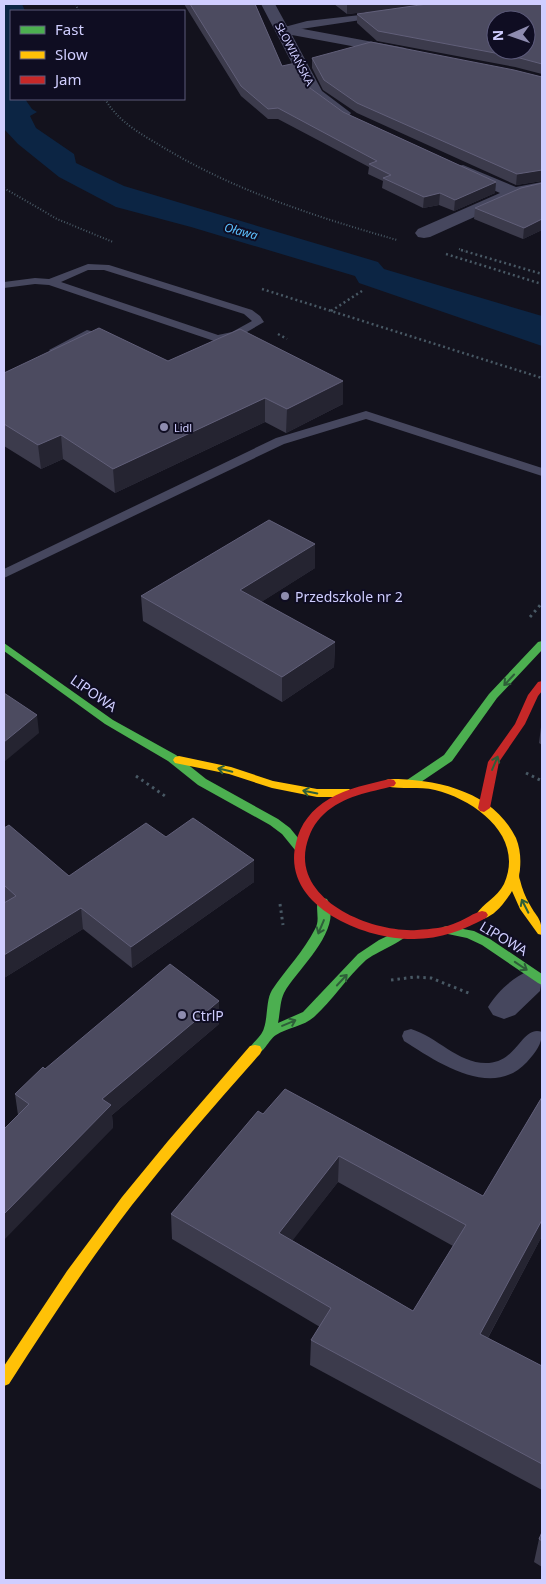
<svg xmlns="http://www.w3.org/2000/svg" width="546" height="1584" viewBox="0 0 546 1584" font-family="'Noto Sans',sans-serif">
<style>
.water{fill:#0c2544}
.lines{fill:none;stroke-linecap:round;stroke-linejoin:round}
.path-far2{stroke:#485864;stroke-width:2;stroke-dasharray:1 2;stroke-linecap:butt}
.path-far1{stroke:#485864;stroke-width:2.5;stroke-dasharray:2 3;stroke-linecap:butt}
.path{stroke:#485864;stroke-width:3;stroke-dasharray:2.5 4;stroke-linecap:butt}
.lane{fill:#46475e;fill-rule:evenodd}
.street{fill:#46475e;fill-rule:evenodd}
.fast{fill:#4caf50;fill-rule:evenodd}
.slow{fill:#ffc107;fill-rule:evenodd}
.jam{fill:#c62828;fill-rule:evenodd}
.wall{fill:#3c3b4c;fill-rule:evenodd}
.shaded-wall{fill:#252431}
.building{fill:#4c4b60;stroke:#615f79;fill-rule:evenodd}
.oneway{stroke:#2e5e39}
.poi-dot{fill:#8e8cb0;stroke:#0f0d22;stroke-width:2}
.labels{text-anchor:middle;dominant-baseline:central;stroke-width:4;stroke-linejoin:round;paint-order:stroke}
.far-street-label{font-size:11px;fill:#d0ceff;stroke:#0f0d22}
.far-poi-label{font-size:11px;fill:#d0ceff;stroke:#0f0d22;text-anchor:start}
.far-water-label{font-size:12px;font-style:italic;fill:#5cc0ff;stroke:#0f0d22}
.poi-label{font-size:14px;fill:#d0ceff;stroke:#0f0d22;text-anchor:start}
.street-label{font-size:14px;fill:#d0ceff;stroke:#0f0d22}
</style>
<rect width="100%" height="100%" fill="#13121d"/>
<path class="water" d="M 4,4 L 22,4 L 25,11 L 11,11 L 11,99 L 25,99 L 32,109 L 37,112 L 30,116 L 36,128 L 74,154 L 76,163 L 124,186 L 378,262 L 384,269 L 542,316 L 542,346 L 359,283 L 355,276 L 191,227 L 116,207 L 59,177 L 18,144 L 4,129 Z"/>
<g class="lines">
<path class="path-far2" d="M 76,4 L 78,11
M 105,99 C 119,123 143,135 166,149 C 238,192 317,217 397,240
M 4,188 L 57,219 L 113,242
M 459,249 L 465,251"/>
<path class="path-far1" d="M 461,250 L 542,274
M 446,254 L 542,284
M 262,289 L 542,378
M 331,311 L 362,291
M 278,334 L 287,339"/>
<path class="path" d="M 530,617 L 542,603
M 526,773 L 542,781
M 136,776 L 165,796
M 280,904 L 283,925
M 391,980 L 415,977 L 431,978 L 471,994"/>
<path class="lane" d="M 378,13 L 382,15 L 381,17 L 281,32 L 277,29 L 307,21 Z
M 88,264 L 109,265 L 252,310 L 260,316 L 264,322 L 240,336 L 217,342 L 49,285 L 35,284 L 4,288 L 4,282 L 35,278 L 49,279 ZM 88,270 L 104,270 L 244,314 L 252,321 L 232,332 L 218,335 L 61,282 Z
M 87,330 L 91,331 L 93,333 L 91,335 L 59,352 L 51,352 L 49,350 Z
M 366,411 L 542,468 L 542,476 L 366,419 L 284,444 L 4,578 L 4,569 L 276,438 Z
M 411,1029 C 438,1037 459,1065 489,1063 C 518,1061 522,1025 542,1032 C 542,1044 536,1052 527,1062 C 492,1100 437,1062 404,1041 L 402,1036 L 404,1031 Z"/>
<path class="street" d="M 261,4 L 275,4 L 287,26 L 400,47 L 405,48 L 407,51 L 405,54 L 400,55 L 292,35 L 322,91 L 351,113 L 349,116 L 337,116 L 308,94 Z
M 463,165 L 516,187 L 542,182 L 542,192 L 519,197 L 430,237 L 424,238 L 418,237 L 415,233 L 418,229 L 500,193 L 457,174 L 455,170 L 457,166 Z
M 529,971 L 540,975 L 542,979 L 540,991 L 515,1015 L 504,1019 L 493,1015 L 488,1007 C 497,992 513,977 529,971 Z"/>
<path class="fast" d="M 542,641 L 542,650 L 497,698 L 452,761 L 415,786 L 407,786 L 405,783 L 407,780 L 444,755 L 489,694 L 538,642 Z
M 4,643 L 113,720 L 176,755 L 206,779 L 278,819 L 290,828 L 303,844 L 305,847 L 303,850 L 295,850 L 282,834 L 270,825 L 198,785 L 168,761 L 105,724 L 4,651 Z
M 323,898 L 327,899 C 344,930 298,968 284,993 C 280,1001 280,1014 278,1023 L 303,1012 L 358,954 L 379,940 L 398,931 L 406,931 L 408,934 C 404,941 375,953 366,960 C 347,977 333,1000 314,1017 C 304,1026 287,1028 276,1035 C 267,1041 263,1058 250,1054 L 248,1050 C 253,1042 262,1036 264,1028 C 268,1016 266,1000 272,990 C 286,969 304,951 315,929 C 321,919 314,908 319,899 Z
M 447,926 L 474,931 L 490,939 L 542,974 L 542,985 L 538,983 L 482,945 L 467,938 L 443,933 L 441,930 L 443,927 Z"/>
<path class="slow" d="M 179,756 L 231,767 L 273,781 L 317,789 L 349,789 L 355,793 L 349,797 L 317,797 L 272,788 L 229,774 L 175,763 L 173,760 L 175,757 Z
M 390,779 C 437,779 493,791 516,838 C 520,848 521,858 520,869 C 520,873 518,875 520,880 C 522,888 525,897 530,905 C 537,918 542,918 542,935 L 538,934 L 520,909 L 512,891 C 506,901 491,922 478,918 L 476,915 C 483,903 497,898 504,884 C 525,837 476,800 435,790 C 419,786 402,790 386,786 L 384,783 L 386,780 Z
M 255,1045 L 260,1046 L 262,1050 L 260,1054 C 216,1103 173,1153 132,1205 C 88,1262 48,1323 9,1384 L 4,1386 L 4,1366 L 67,1271 L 122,1197 L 168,1141 L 250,1046 Z"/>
<path class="jam" d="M 542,681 L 542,691 L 538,696 L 525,724 L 499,762 L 490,808 L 484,812 L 480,811 L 478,808 L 488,762 L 515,724 L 528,695 L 538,682 Z
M 390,779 L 394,780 L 396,783 L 394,786 C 370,792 343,796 324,814 C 314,823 309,834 306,847 C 295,902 373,933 417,930 C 431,929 445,928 458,922 C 466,919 473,913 482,911 L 486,912 L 488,915 L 486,918 C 464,930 440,939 414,939 C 365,940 280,906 296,843 C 300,824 312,809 329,799 C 347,788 369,784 390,779 Z"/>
</g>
<path class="wall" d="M 184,4 L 255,4 L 282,66 L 310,88 L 343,112 L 496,182 L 495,193 L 454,211 L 439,205 L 423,208 L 382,188 L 383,181 L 368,174 L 369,167 L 278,119 L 268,119 L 241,96 Z
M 334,4 L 542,4 L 542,74 L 515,67 L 377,41 L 357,23 L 357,14 L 375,11 L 347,14 Z
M 312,58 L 542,77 L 542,181 L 516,185 L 357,113 L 323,90 L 312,68 Z
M 542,183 L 542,230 L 523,239 L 474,219 L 475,208 Z
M 168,361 L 343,404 L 286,433 L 265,422 L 115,493 L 63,459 L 41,469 L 4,446 L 4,373 Z
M 315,568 L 261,602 L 335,642 L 334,667 L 282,702 L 143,621 L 141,596 Z
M 542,719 L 542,745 L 539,743 Z
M 4,828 L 69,876 L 166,837 L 254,882 L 132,968 L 83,929 L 4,978 Z
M 219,1024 L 112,1115 L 113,1128 L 18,1115 L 15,1094 L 45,1069 Z
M 542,1097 L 542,1236 L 488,1338 L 542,1366 L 542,1490 L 310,1365 L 311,1340 L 320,1327 L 172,1239 L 171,1214 L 263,1114 L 483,1196 ZM 338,1182 L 453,1246 L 413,1311 L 292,1240 Z
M 542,1532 L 542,1567 L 534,1562 L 539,1539 Z"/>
<path class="shaded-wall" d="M 356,4 L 435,4 L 347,14 L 347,5 Z
M 542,170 L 542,181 L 516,185 L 517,174 Z
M 496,182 L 495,193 L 454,211 L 455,200 Z
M 440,193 L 439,205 L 423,208 L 424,197 Z
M 542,219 L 542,230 L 523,239 L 524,228 Z
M 343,381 L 343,404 L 286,433 L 287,409 Z
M 265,398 L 265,422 L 115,493 L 113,469 Z
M 61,435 L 63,459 L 41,469 L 38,445 Z
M 315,544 L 315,568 L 241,615 L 240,590 Z
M 335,642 L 334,667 L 282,702 L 282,677 Z
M 37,715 L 39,733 L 4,762 L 4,742 Z
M 254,860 L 254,882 L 132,968 L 131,947 Z
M 81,908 L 83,929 L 4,978 L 4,955 Z
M 219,1001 L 219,1024 L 112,1115 L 113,1128 L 4,1240 L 4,1214 L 102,1099 Z
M 339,1156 L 338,1182 L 279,1258 L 279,1233 Z
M 542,1220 L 542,1236 L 477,1358 L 480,1334 Z"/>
<path class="building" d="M 190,4 L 255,4 L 282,66 L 296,63 L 310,88 L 343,112 L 496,182 L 455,200 L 440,193 L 424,197 L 383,178 L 391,175 L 369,164 L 377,161 L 278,108 L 268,109 L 241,86 Z
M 427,4 L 542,4 L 542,64 L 516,57 L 378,31 L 357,14 ZM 496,20 L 526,20 L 526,50 L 496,50 Z
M 371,42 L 514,70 L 542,77 L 542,170 L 517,174 L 357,103 L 324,80 L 312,58 Z
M 542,183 L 542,219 L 524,228 L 475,208 L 521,188 Z
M 99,328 L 168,361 L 240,329 L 343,381 L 287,409 L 265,398 L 113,469 L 61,435 L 38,445 L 4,424 L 4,373 Z
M 269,520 L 315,544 L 240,590 L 335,642 L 282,677 L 141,596 Z
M 4,693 L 37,715 L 4,742 Z
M 193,818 L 254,860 L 131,947 L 81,908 L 4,955 L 4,903 L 16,896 L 4,885 L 4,828 L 9,825 L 69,876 L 146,823 L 166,837 Z
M 170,964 L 219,1001 L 102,1099 L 111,1105 L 4,1214 L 4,1129 L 29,1104 L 15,1094 L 43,1067 L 45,1069 Z
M 285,1089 L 483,1196 L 542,1097 L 542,1220 L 480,1334 L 542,1366 L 542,1464 L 311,1340 L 331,1308 L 171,1214 L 258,1111 L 263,1114 ZM 339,1156 L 466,1225 L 413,1311 L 279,1233 Z
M 542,1532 L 542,1541 L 539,1539 Z"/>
<defs><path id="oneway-shaft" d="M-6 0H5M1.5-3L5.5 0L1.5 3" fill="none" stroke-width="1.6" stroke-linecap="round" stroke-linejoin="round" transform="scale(1.25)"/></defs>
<g class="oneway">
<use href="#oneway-shaft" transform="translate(509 680) rotate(133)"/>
<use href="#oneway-shaft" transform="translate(495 763) rotate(-67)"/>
<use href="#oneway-shaft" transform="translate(225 770) rotate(-167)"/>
<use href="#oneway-shaft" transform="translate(310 792) rotate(-169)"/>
<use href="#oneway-shaft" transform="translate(525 906) rotate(-117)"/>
<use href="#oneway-shaft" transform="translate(321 927) rotate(113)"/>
<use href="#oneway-shaft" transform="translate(521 966) rotate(34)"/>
<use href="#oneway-shaft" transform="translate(342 980) rotate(-47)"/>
<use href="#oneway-shaft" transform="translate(289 1023) rotate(-23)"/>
</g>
<g class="poi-dot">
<circle cx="164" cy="427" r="5"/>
<circle cx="285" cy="596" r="5"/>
<circle cx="182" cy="1015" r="5"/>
</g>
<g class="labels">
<g class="far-street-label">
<text transform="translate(295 54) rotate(62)">SŁOWIAŃSKA</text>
</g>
<g class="far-poi-label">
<text x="174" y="427">Lidl</text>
</g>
<g class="far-water-label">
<text transform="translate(241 231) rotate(15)">Oława</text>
</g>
<g class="poi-label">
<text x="295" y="596">Przedszkole nr 2</text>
<text x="192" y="1015">CtrlP</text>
</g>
<g class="street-label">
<text transform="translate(94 693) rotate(35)">LIPOWA</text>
<text transform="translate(504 938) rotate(31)">LIPOWA</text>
</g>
</g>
<rect width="546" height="1584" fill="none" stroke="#d0ceff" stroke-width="10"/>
<rect x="10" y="10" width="175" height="90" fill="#0f0d22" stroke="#5c5a7a"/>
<rect x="20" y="26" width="25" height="8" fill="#4caf50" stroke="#5c5a7a"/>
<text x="55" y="35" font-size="15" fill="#d0ceff">Fast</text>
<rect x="20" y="51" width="25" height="8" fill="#ffc107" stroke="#5c5a7a"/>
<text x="55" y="60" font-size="15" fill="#d0ceff">Slow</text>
<rect x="20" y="76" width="25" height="8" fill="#c62828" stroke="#5c5a7a"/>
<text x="55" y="85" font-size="15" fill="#d0ceff">Jam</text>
<g transform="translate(511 35) rotate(268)"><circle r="24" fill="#0f0d22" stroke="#5c5a7a"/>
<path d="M0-4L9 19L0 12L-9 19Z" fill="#8e8cb0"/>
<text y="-8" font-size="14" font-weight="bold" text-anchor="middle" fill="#d0ceff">N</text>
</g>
</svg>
